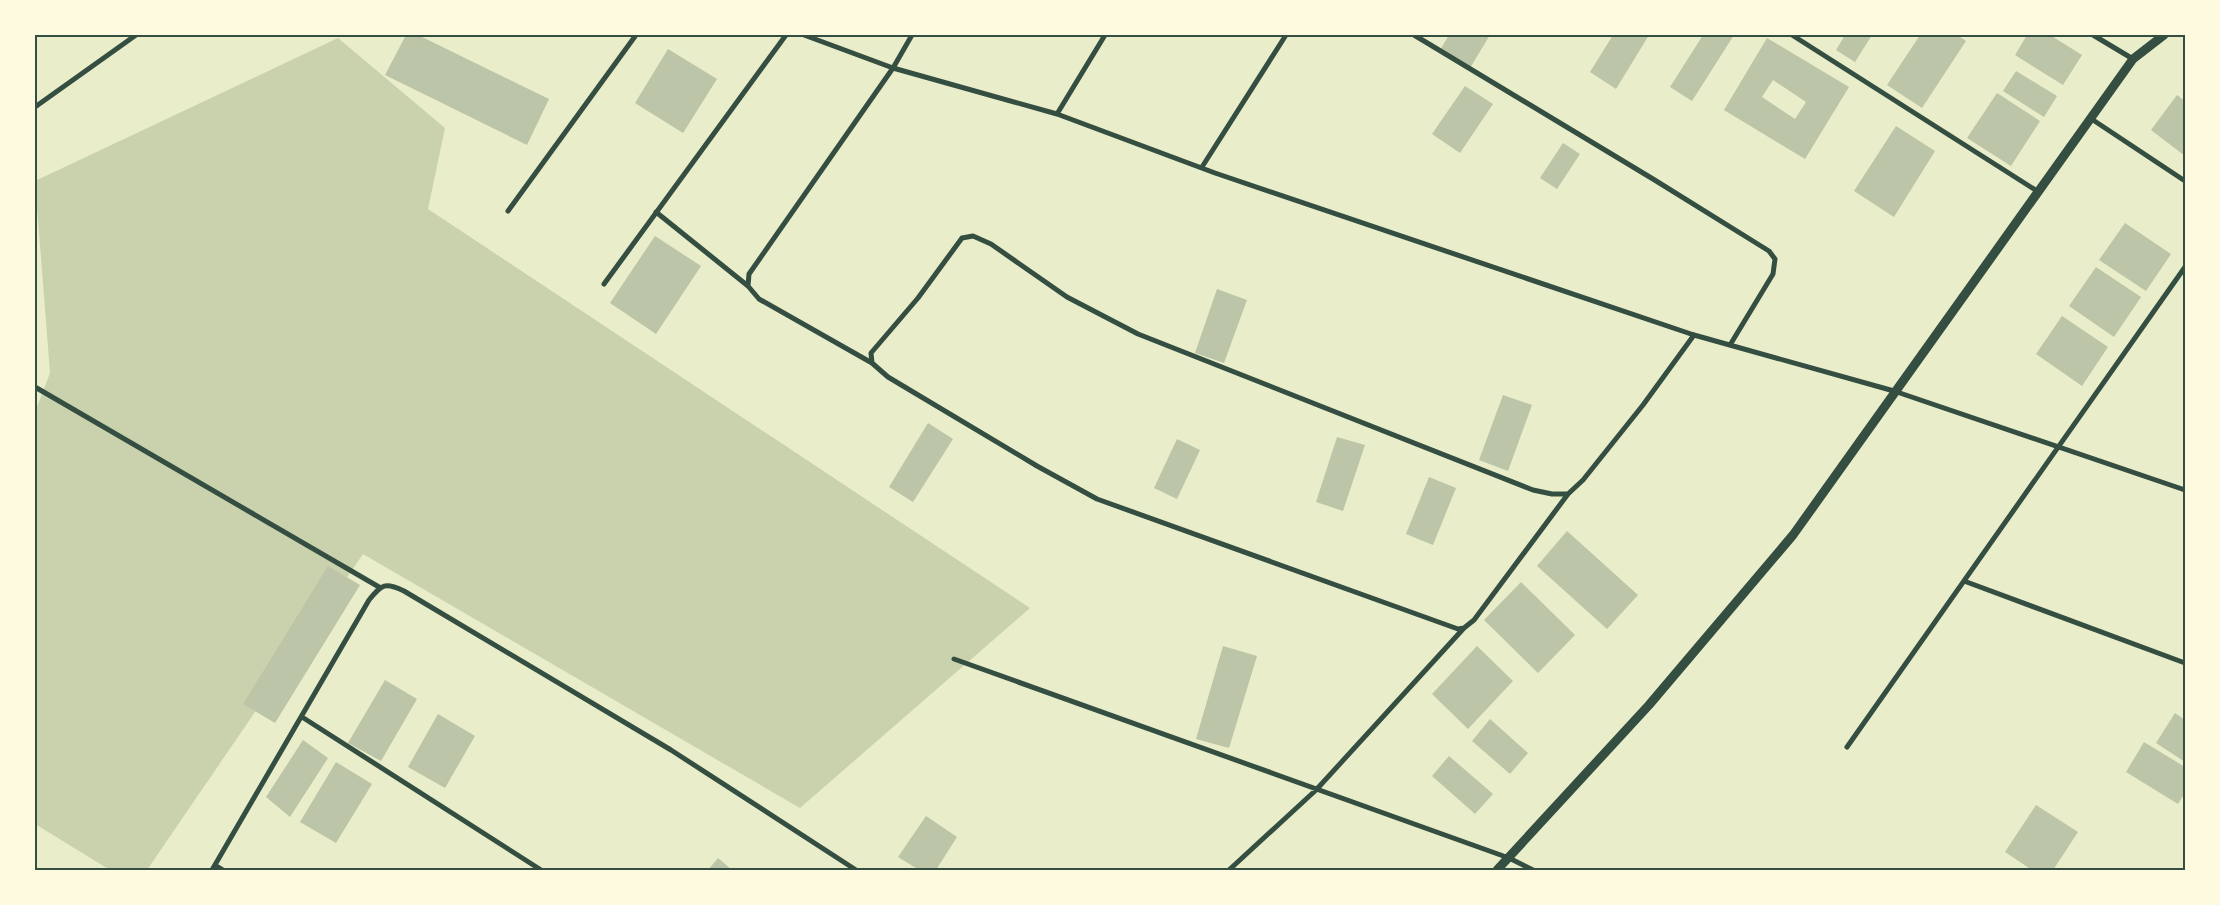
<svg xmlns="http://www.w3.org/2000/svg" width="2220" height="905" viewBox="0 0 2220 905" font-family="Cabin,sans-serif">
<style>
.green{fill:#cad2ad}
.building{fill:#bcc5a7;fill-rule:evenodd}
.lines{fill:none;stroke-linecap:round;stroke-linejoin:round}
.minor{stroke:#344e41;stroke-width:5}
.tertiary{stroke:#344e41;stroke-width:9}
.neatline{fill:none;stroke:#344e41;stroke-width:2}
</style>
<rect width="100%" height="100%" fill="#e9edc9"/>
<path class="green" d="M 338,38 L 445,128 L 428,209 L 1030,608 L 800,808 L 363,554 L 147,870 L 110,870 L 35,824 L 35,412 L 50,373 L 35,181 Z"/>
<path class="building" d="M 406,35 L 418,35 L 549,99 L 527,145 L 385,75 Z
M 1449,35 L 1490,35 L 1470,68 L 1440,50 Z
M 1613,35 L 1649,35 L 1616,89 L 1590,72 Z
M 1703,35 L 1734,35 L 1692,101 L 1670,87 Z
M 1845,35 L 1872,35 L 1855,62 L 1836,50 Z
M 1920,35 L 1957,35 L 1966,41 L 1922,108 L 1887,85 Z
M 2027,35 L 2050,35 L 2082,55 L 2063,85 L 2015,55 Z
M 1767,38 L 1849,87 L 1805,159 L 1724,110 ZM 1773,80 L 1806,102 L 1795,119 L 1762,97 Z
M 668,49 L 717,79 L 683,133 L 635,103 Z
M 2016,71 L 2057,96 L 2044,117 L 2003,91 Z
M 1465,86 L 1493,104 L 1460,153 L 1432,134 Z
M 1997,93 L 2040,121 L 2011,166 L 1967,138 Z
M 2177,95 L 2185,101 L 2185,156 L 2151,130 Z
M 1896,126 L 1935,151 L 1894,217 L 1854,191 Z
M 1563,143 L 1580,154 L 1557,189 L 1540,178 Z
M 2125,223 L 2171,254 L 2146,291 L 2099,260 Z
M 655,236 L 701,266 L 656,334 L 610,303 Z
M 2096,267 L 2141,297 L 2114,337 L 2069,306 Z
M 1217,289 L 1247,300 L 1224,363 L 1195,353 Z
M 2062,316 L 2108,347 L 2082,386 L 2036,354 Z
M 1503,395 L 1532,405 L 1508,471 L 1479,460 Z
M 928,423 L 953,439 L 913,502 L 889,487 Z
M 1337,437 L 1365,445 L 1343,511 L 1316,502 Z
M 1177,439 L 1200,450 L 1177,499 L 1154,488 Z
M 1429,477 L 1456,488 L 1433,545 L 1406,534 Z
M 1567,531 L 1638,595 L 1607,629 L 1537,566 Z
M 328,566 L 360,585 L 275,723 L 243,704 Z
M 1521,582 L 1575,635 L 1538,673 L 1484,620 Z
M 1223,646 L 1257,656 L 1229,748 L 1196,739 Z
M 1477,646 L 1513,681 L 1468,729 L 1432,694 Z
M 385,680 L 417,699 L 381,761 L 348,743 Z
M 2175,713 L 2185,720 L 2185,762 L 2156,743 Z
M 438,714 L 475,736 L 445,788 L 408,767 Z
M 1490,719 L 1528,753 L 1510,774 L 1472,741 Z
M 303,740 L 328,758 L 290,817 L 266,797 Z
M 2144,742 L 2185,767 L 2185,793 L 2178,804 L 2126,772 Z
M 1449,756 L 1493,794 L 1475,814 L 1432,776 Z
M 336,762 L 372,784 L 336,843 L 300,822 Z
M 2036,805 L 2078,832 L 2053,870 L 2032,870 L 2005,852 Z
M 926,816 L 957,837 L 936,870 L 919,870 L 898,857 Z
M 718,858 L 732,870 L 708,870 Z"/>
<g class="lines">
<path class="minor" d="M 804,35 L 893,68 L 1057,114 L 1215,173 L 1694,335 L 1894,391 L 2185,490
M 1414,35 L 1653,179 L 1769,251 L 1775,259 L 1773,274 L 1730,345
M 1792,35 L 2037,191
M 2093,35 L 2133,59
M 35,107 L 136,35
M 1057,114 L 1105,35
M 2090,118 L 2185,181
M 1202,167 L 1286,35
M 508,211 L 636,35
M 656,212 L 748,286
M 604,284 L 786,35
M 872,363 L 759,299 L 748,286 L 749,274 L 893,68 L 912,35
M 35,387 L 379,587
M 1568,494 L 1474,620 L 1464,628 L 1458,629 L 1097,499 L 1037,466 L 888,377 L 872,363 L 871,353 L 918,298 L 962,238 L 973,236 L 991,244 L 1067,297 L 1138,334 L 1533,490 L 1552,494 L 1568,494 L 1583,480 L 1643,405 L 1694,335
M 1964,581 L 2185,663
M 954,659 L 1509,858 L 1533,870
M 302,717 L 541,870
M 1847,747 L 2185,267
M 215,865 L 223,870
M 212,870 L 369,600 C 382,584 385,582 404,591 L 671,750 L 856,870
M 1229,870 L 1316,790 L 1464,628"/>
<path class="tertiary" d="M 1497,870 L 1649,705 L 1793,535 L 2133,59 L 2164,35"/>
</g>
<rect width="2220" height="905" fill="none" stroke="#fefae0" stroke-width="72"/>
<rect x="36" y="36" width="2148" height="833" class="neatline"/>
</svg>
